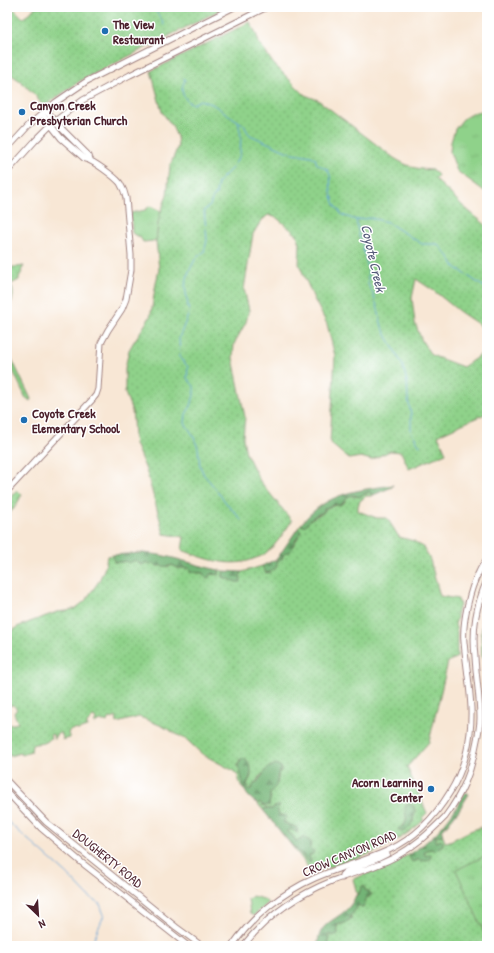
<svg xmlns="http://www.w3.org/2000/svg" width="494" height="953" viewBox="0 0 494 953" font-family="'Patrick Hand',sans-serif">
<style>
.grass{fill:url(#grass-dots);stroke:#6c785a;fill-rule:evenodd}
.forest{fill:url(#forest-firs);stroke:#5e6a50}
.park{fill:url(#park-tufts);stroke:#6c785a}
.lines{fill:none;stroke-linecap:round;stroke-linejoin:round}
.stream{stroke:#64a5d8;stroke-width:1}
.secondary-casing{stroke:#a18380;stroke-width:7}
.secondary{stroke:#fff;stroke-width:5}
.poi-dot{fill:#1f6fb2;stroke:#fff;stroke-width:1.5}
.labels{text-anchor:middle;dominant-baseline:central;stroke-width:3;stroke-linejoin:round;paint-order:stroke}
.poi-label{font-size:13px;font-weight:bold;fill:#4a1f2b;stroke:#fff;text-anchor:start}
.street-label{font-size:13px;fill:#4a1f2b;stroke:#fff}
.water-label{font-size:14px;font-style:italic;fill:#565b79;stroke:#fff}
</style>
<defs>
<pattern id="grass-dots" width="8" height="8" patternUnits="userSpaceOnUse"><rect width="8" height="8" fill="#8fd28a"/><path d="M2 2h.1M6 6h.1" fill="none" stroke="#7db477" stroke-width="1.8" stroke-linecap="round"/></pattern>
<pattern id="forest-firs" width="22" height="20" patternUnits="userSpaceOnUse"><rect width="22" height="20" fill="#73b476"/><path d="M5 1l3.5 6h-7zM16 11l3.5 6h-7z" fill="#609261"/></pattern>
<pattern id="park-tufts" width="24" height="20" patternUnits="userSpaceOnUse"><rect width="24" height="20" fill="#8fd28a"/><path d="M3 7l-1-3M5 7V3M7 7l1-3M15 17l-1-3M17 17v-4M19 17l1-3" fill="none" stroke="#7db477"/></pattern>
</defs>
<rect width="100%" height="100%" fill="#fff"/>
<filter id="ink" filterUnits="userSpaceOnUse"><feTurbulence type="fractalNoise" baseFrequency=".025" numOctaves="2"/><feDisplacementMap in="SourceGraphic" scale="8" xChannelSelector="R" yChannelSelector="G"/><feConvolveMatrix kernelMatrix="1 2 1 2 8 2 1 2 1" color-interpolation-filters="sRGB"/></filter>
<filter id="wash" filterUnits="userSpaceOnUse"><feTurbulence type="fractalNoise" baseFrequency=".012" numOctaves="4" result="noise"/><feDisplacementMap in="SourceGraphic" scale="16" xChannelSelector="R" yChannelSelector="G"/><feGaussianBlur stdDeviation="0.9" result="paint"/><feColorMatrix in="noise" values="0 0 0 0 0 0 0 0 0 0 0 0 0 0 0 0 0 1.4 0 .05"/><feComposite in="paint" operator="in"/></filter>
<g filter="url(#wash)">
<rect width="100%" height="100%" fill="#f8e7d5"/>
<path class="grass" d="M 35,7 L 218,7 L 220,10 L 80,81 L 46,105 L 42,105 L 35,95 L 19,80 L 7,72 L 7,11 L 10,12 L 14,9 L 23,18 L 30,13 Z
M 250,22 L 256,33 L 259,43 L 273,63 L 305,95 L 318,100 L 394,158 C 409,167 415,169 433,170 L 438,175 L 435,179 L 455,198 L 464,207 L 487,226 L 487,330 L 460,312 L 434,291 L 416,279 L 412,298 L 415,323 L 422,341 L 431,355 L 463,367 L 483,353 L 487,356 L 487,413 L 438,435 L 446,453 L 409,469 L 401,452 L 390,451 L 371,460 L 361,457 L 349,459 L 330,443 L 335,356 L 327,324 L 314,299 L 299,264 L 300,243 L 297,235 L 277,218 L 268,215 L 261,221 L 253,234 L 244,289 L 249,310 L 246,322 L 234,344 L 233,358 L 245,417 L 243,438 L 246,453 L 260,481 L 292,521 C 284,532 277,544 267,552 C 264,555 260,557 256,558 C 232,569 205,559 182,550 L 184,537 L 164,534 L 146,470 L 135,444 L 134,437 L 133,420 L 132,411 L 125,393 L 125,368 L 129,350 L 133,343 L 150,317 L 152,308 L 155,288 L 159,269 L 156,241 L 158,223 L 159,217 L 167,195 L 170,166 L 178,146 L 177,137 L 172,126 L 162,112 L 151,71 Z
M 24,266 L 21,271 L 22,272 L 19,277 L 19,280 L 11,284 C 15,294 13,302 7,310 C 7,308 8,306 9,304 C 12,297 10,290 8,283 L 7,284 L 7,267 L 17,267 Z
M 7,349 L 31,399 L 30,401 L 24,396 L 24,394 L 7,358 Z
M 17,491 L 22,494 L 18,502 L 7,517 L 7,503 L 11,501 L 12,495 Z
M 369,492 L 372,495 L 371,496 L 366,496 L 360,501 L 358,506 L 358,511 L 377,518 L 387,518 L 399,537 L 414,541 L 424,548 L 430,560 L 440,596 L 458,599 L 460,606 L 457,611 L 457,619 L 455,624 L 457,632 L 457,657 L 448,662 L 429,742 L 407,767 L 427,813 L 422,818 L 424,820 C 397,844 371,855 337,865 C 328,868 319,869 311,873 L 306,864 L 292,846 L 293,846 L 310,863 L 311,860 L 309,857 L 311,854 L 310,845 L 312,843 L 304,837 L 300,840 L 296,841 L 293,836 L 287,831 L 291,829 L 296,832 L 298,831 L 296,827 L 284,823 L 283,816 L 280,815 L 278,812 L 276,806 L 272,809 L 267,809 L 266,808 L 263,810 L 258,804 L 260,802 L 261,804 L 270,801 L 270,794 L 278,779 L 278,774 L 281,771 L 281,767 L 261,775 L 252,788 L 249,791 L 247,784 L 251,776 L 250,769 L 240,759 L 238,765 L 241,772 L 244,790 L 241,787 L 238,776 L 232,770 L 202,754 L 187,740 L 162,726 L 145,719 L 139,717 L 135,718 L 117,723 L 116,717 L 112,719 L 110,718 L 108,719 L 107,722 L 105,721 L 101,721 L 94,724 L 94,723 L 96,720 L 94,717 L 93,717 L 87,723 L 87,727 L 78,730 L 74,729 L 69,731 L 68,734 L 70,738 L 62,740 L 63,738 L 61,733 L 59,733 L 55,736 L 55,739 L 54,740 L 53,735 L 51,734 L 50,735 L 51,738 C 44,746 39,742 32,745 L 31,752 L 22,755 L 20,753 L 10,756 L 7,754 L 7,725 L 18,723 L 14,713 L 17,709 L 13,705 L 7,706 L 7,635 L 17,627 L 30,622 L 57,612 L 67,611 L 76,608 L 85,601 L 99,581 L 105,567 L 107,556 L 113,555 L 115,562 C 122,562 129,561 136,560 L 139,564 L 143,564 L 148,562 L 169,567 L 172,565 L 178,568 L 189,568 L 190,572 L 203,573 L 204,575 L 219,574 L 219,570 L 224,571 L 223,577 L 233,580 L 240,576 L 242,572 L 262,566 L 266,573 L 279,560 L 282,559 C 283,554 285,552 290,551 L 301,532 L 300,529 L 298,528 L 301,524 L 303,526 L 311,519 L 324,512 L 324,509 L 329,507 L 344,503 C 349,491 352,498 360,496 C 363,495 366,493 369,492 ZM 412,805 L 415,810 L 415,814 L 414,815 L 413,821 L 400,830 C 404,824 408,822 406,813 Z
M 487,599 L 487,658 L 483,658 L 482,656 L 481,634 Z
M 487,825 L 487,946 L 329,946 L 328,935 L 338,933 L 337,930 L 337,925 L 345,923 L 352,918 L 350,917 C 352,914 355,907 359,905 C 360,904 362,904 364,903 L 366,899 L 372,894 L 364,889 L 361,888 L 359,893 L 357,896 L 355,886 L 353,879 L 389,865 L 408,855 L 416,861 C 419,859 423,858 426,856 L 424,853 L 426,850 L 432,849 L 436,842 L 435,841 L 437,835 L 443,836 L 445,842 L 450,841 L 470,831 Z"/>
<path class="forest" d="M 393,485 L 392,487 L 371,496 L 372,495 L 371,493 L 369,492 L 364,494 L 359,497 C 347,491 347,501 340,505 C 335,504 329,506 324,509 L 324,512 C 320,513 314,516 311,519 C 307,523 309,524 303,526 L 301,524 C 328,492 354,491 393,485 Z
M 298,528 L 300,529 L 301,532 C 299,535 296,539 294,543 C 292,547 293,547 290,552 C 285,552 283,554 282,559 C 277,560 277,563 276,568 L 270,572 L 266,573 L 262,566 L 270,562 L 276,560 Z
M 142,553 C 169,554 193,565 219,570 L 219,575 L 212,574 L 210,575 L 209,577 L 207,578 L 205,577 L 203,573 L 190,572 L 189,568 L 178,568 L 172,565 C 167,568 162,565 157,566 L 154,563 L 150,564 L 148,562 L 141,565 L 136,560 L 129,563 L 125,561 L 121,562 L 114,562 L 113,555 Z
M 224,571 L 242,572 L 240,576 L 241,582 L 236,582 L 223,577 Z
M 242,758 C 248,760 252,767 251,774 C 250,778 248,781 247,784 L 249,791 L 252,788 L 254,784 L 257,782 L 268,768 L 276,764 L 281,767 L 281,770 L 278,774 L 277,784 L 270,794 L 270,801 L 269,805 C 265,807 263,806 260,802 L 258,804 C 241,793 245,787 240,771 C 239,769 238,767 238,765 Z
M 465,792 L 469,794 L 459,810 L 442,831 L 443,836 L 438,835 L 437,835 L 435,841 L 436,842 L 441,840 L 443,842 L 443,845 L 434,851 L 432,849 L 426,850 L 424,853 L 426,856 L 431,854 L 431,856 L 430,859 L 422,861 C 419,858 416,861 412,862 L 408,855 C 435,838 451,819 465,792 Z
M 410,804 L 414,807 L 415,814 L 414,815 C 412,824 411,828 402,832 L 398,829 L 399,828 C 410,824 405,815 405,807 L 406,805 Z
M 278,805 L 280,806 L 277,809 L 278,812 L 280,815 L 286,816 L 286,818 L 284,820 L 284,823 L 296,827 L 298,832 L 296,832 L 291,829 L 287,831 L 293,836 L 296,841 L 300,840 L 304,837 L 312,843 L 310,845 C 310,849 310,850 314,852 L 312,855 L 310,854 L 309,857 L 311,860 L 310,863 L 304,858 L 294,846 L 292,846 L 263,810 L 266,808 L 267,809 L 272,809 Z
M 362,886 L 364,886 L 365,890 L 369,891 L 369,892 L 372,895 C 365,897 366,901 363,907 L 361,907 L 359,905 L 353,913 L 350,916 L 350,917 L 352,918 L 345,923 L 337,925 L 338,934 L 332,936 L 331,934 L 328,935 L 329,946 L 318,946 C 317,923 336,921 348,908 C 352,904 354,900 356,895 L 357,896 L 359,893 Z"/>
<path class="park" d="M 486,110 L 487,110 L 487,193 L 457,171 L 450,152 L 451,142 L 455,129 L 463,119 L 472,113 Z
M 150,206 L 161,211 L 158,223 L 156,241 L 143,242 L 140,237 L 133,234 L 132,233 L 131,213 L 145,210 Z
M 487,855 L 487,939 L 456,870 Z
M 252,896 L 264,899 L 268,903 L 253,916 L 250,913 L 248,899 L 250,898 Z"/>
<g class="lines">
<path class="stream" d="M 153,7 L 161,19 L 164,25
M 184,78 L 185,80 C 180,90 182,94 188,102 L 193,104 L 200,100 L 212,104 L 244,125 L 247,131 L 250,135 L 288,152 L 311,156 L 315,158 L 317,164 L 328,170 L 330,175 L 331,193 L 335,205 L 342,215 L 356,220 L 371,218 L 387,222 L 422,244 L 438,244 L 450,258 L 455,267 L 487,289
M 238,121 L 241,136 L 240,155 L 233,167 L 218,182 L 216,194 L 212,199 L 210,206 L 204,210 L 207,240 L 204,252 L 196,258 L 189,271 L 185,286 L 189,313 L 179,338 L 180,357 L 188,367 L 187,378 L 194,386 L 194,395 L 191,406 L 186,414 L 185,423 L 193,435 L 198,448 L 200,466 L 204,475 L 211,483 L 230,508 L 235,512 L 241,520
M 356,220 C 358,228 358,236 362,243 L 368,270 L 368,284 L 373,294 L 378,309 L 382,327 L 403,366 L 407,382 L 408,399 L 411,414 L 411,431 L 420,446
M 7,821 L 67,874 L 88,896 L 100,904 L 104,915 L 91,946"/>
</g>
</g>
<g filter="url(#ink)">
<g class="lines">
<defs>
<path id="secondary" d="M 46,111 L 59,126 L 89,156 L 90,159
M 7,149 L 29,125 L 42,114 L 56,102 L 87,81 L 234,7
M 7,172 L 35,141 L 55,121 L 83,100 L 130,75 L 267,7
M 7,490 L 10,488 L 92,400 L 96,395 L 98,389 L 101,343 L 108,330 L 122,309 L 126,299 L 131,270 L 131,255 L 126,198 C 125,193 123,188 120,183 C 115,177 93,160 85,159 L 61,138 L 42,114
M 7,781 L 46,822 L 176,927 L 202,946
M 7,792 L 41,828 L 81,862 L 188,946
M 342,878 L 342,875 L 345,872 L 375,860 L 387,854
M 232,946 C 252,917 283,892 315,878 C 340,867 365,861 389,850 C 415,838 435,817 450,792 C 465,768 472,737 471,708 C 470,686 466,664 464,642 C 462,623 470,588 479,572 C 481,567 484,563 487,559
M 243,946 C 266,917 297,895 332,881 C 352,873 375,868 395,857 C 415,846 428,834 445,817 C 462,794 471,773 476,745 C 478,736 480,727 480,718 C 480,698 476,677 475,657 C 472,628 476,606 487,580"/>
</defs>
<use href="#secondary" class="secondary-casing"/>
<use href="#secondary" class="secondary"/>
</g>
</g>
<g class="poi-dot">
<circle cx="105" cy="31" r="4"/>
<circle cx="22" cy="112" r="4"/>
<circle cx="24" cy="420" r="4"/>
<circle cx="431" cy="789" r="4"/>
</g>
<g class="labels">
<g class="poi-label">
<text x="113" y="24">The View<tspan x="113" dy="15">Restaurant</tspan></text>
<text x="30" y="105">Canyon Creek<tspan x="30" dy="15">Presbyterian Church</tspan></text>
<text x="32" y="413">Coyote Creek<tspan x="32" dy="15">Elementary School</tspan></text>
<text x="423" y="782" text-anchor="end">Acorn Learning<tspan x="423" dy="15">Center</tspan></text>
</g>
<g class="street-label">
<text transform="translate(349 853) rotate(-23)">CROW CANYON ROAD</text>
<text transform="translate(108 858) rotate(39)">DOUGHERTY ROAD</text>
</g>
<g class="water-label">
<text transform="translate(374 258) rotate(77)">Coyote Creek</text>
</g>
</g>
<rect width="494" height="953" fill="none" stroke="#fff" stroke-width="24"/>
<g transform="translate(38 915) rotate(155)" stroke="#ffffff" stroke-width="3" paint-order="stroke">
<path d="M0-3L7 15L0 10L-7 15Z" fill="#4a1f2b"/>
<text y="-6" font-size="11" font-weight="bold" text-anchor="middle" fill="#4a1f2b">N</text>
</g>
</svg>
